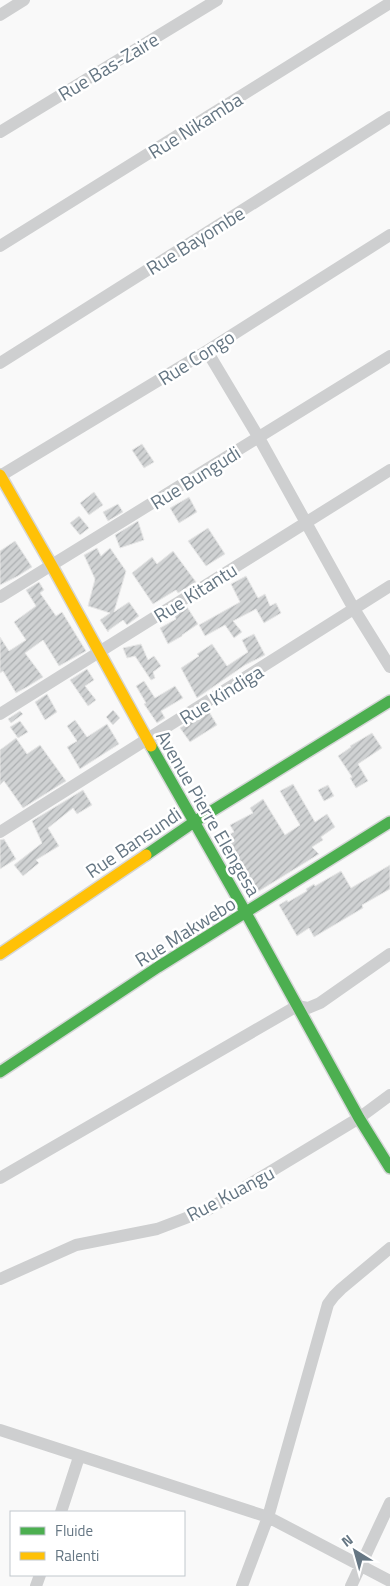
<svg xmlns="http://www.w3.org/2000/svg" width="390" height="1586" viewBox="0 0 390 1586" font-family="'Titillium Web',sans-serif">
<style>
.building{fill:url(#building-hatch);stroke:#e8e8e8}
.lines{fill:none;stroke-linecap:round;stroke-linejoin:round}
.fast-casing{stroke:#d5d6d7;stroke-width:14}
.slow-casing{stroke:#d5d6d7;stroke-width:14}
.street{stroke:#cecfd0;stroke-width:12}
.fast{stroke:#4caf50;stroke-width:11}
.slow{stroke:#ffc107;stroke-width:11}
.labels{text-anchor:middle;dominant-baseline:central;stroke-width:5;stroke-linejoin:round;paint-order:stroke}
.street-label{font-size:19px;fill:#657683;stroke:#fff}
</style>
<defs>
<pattern id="building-hatch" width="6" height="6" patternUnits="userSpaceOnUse" patternTransform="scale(1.25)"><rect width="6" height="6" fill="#d0d2d3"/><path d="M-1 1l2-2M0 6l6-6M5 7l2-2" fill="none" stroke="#acafb1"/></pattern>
</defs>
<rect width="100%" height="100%" fill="#f9f9f9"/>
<path class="building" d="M 142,444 L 154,462 L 144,468 L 132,450 Z
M 94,492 L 103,505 L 89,515 L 80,503 Z
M 189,497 L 197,512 L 179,523 L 170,508 Z
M 118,504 L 123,512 L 108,521 L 103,512 Z
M 79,516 L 89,528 L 80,535 L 70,523 Z
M 138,521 L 144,540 L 120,548 L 115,535 Z
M 208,528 L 225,554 L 206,566 L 188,541 Z
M 15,541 L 32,567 L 18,576 L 0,585 L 0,551 Z
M 97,548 L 101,556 L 110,548 L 126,571 L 114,612 L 129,602 L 139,616 L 127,625 L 123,620 L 109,630 L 108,632 L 100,620 L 110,613 L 88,606 L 95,579 L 84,555 Z
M 173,551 L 196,582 L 178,593 L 176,590 L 153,604 L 132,573 L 152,557 L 157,564 Z
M 246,576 L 258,598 L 265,594 L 270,606 L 276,603 L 281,613 L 264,623 L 256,609 L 233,621 L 242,632 L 234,638 L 225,625 L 205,636 L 199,625 L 240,602 L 231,584 Z
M 39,582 L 44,590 L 40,593 L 56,616 L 62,612 L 86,651 L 59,666 L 43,640 L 25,653 L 43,677 L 27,687 L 16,693 L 3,671 L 0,673 L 0,637 L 9,651 L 26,640 L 14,622 L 36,606 L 26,590 Z
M 187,607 L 198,624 L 182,635 L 182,636 L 168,644 L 160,628 L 176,619 L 174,615 Z
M 254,634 L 265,655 L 245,665 L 197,698 L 181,668 L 199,656 L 197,654 L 212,644 L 227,666 L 248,652 L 242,640 Z
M 141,644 L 148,660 L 154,656 L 161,666 L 153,672 L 155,678 L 151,680 L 135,656 L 127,658 L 123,648 Z
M 87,669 L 94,680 L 85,686 L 96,700 L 88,706 L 70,680 Z
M 144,681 L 155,698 L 175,686 L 183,698 L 161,711 L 165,718 L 157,723 L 144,704 L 146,703 L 136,686 Z
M 47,694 L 57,712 L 45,720 L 35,702 Z
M 113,710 L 120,718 L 113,725 L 106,717 Z
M 208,710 L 217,725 L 190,742 L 180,728 Z
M 20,711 L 23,714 L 11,723 L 8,719 Z
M 75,720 L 87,737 L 107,724 L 119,744 L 80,769 L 67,747 L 77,741 L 67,726 Z
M 20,721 L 28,732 L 18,738 L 10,727 Z
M 372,733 L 382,748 L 358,764 L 368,781 L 356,788 L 350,778 L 352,777 L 338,756 L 351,747 L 350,746 Z
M 16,738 L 27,754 L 40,745 L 66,781 L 23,808 L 4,781 L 0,785 L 0,750 Z
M 293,784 L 315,822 L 327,814 L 335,827 L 321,837 L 323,840 L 312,847 L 319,854 L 251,896 L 230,862 L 231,861 L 229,858 L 235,854 L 224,837 L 234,832 L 230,825 L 253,813 L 250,808 L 263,799 L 285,835 L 300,825 L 280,791 Z
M 328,785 L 334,796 L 324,801 L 318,790 Z
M 83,790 L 92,805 L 77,814 L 73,808 L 48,828 L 59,846 L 36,860 L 39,863 L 23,876 L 14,865 L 42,843 L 32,821 Z
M 4,839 L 16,859 L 0,869 L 0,840 Z
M 390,865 L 390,889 L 362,905 L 363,908 L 314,937 L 309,928 L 297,936 L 279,905 L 287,900 L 288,902 L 307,891 L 306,889 L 314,884 L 315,886 L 341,871 L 351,888 Z"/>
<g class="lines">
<defs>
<path id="fast" d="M 151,746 L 246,913 L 359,1118 L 390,1168
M 146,855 L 194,822 L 390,701
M 0,1072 L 158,967 L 390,822"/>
<path id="slow" d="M 0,475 L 52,566 L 151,746
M 0,954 L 146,855"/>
</defs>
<use href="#fast" class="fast-casing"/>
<use href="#slow" class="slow-casing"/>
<path class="street" d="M 0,15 L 24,0
M 0,132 L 217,0
M 0,246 L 390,3
M 207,351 L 259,438 L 354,609 L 390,667
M 0,363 L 390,117
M 0,476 L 207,351 L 390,235
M 0,597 L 390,356
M 0,714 L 390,470
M 0,832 L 390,586
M 0,1178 L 297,1006 L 308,1008 L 320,1003 L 390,954
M 0,1279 L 76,1245 L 157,1229 L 207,1210 L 359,1118 L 390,1095
M 0,1430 L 268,1517 L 390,1581
M 61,1512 L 79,1457
M 36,1586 L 40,1575
M 242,1586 L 268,1517 L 328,1304 L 334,1296 L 341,1289 L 390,1248
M 351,1586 L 390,1503"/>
<use href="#fast" class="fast"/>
<use href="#slow" class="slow"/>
</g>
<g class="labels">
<g class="street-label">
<text transform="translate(108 66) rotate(-31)">Rue Bas-Zaire</text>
<text transform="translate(195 125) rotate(-32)">Rue Nikamba</text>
<text transform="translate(195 240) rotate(-32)">Rue Bayombe</text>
<text transform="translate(196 357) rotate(-32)">Rue Congo</text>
<text transform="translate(195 477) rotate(-32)">Rue Bungudi</text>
<text transform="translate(195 592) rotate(-32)">Rue Kitantu</text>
<text transform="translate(221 694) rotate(-32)">Rue Kindiga</text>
<text transform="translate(209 813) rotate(60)">Avenue Pierre Elengesa</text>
<text transform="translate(133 842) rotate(-34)">Rue Bansundi</text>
<text transform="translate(185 931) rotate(-32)">Rue Makwebo</text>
<text transform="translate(230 1193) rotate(-28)">Rue Kuangu</text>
</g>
</g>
<rect x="10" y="1511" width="175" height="65" fill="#ffffff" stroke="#c1c8cd"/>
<rect x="20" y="1527" width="25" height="8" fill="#4caf50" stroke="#c1c8cd"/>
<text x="55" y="1536" font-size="15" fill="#657683">Fluide</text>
<rect x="20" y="1552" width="25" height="8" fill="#ffc107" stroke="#c1c8cd"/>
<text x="55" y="1561" font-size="15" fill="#657683">Ralenti</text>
<g transform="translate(355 1551) rotate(323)" stroke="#ffffff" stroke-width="4" paint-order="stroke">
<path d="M0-4L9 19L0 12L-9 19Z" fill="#657683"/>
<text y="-8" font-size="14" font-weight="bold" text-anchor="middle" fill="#657683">N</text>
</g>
</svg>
